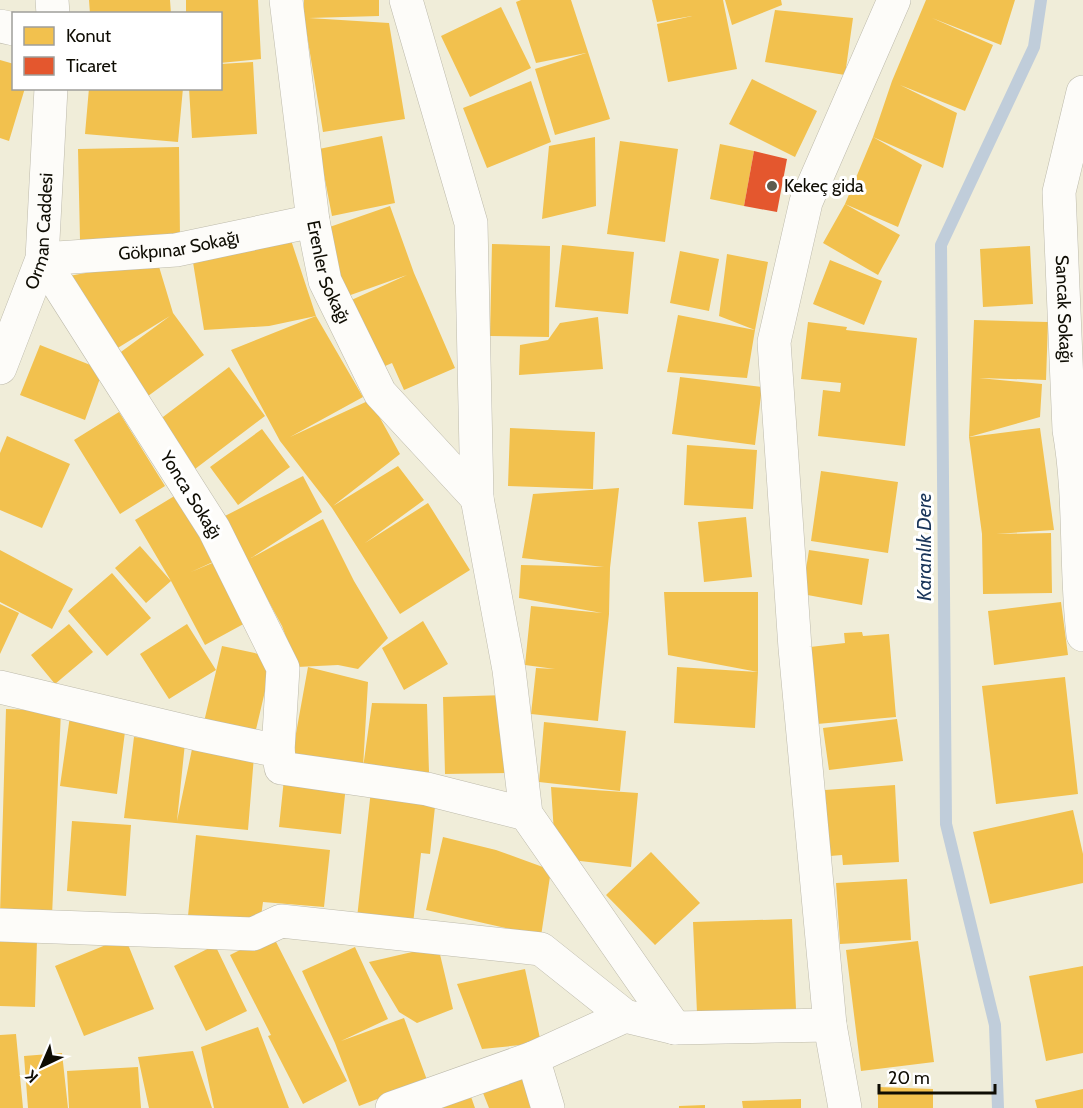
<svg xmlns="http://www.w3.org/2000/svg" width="1083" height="1108" viewBox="0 0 1083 1108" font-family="Cabin,sans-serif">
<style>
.homes{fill:#f2c14e}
.shops{fill:#e4572e}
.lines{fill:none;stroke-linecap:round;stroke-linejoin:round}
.stream{stroke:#c0cdda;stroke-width:12}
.minor-casing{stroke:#bdbaab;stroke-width:34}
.tertiary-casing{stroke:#bdbaab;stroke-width:34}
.minor{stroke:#fdfcf9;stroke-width:33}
.tertiary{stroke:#fdfcf9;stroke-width:33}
.poi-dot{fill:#5d5b4e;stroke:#fff;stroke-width:2}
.labels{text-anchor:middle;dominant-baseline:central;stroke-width:6;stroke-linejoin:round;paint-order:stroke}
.poi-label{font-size:18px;fill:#0e0c03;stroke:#fff;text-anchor:start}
.street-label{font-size:18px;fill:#0e0c03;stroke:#fff}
.water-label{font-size:20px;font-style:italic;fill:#193559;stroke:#fff}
</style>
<rect width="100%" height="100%" fill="#f0edd9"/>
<path class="homes" d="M 89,0 L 170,0 L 171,14 L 90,14 Z
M 186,0 L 258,0 L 261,59 L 220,63 L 220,14 L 186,14 Z
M 304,0 L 379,0 L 379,16 L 309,18 L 389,23 L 405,119 L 323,132 L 304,17 Z
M 521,0 L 571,0 L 610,119 L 555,135 L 535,69 L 586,53 L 536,63 L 516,2 Z
M 652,0 L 723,0 L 737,69 L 668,82 L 657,24 L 692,16 L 657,22 Z
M 725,0 L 781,0 L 782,5 L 732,25 Z
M 926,0 L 1015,0 L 1001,45 L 932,18 L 993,45 L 965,111 L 900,85 L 957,113 L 943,168 L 873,137 L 892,81 Z
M 501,7 L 531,68 L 470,97 L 441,36 Z
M 775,10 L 853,18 L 845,75 L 765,62 Z
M 0,60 L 14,64 L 14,88 L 25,88 L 9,141 L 0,138 Z
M 253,62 L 257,134 L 192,138 L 189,88 L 220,88 L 220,64 Z
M 752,79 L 817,111 L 795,157 L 729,124 Z
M 531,81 L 551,142 L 487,168 L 463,108 Z
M 89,88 L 183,88 L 178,142 L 85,134 Z
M 382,136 L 395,203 L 332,216 L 319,149 Z
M 595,137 L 596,206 L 542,219 L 549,146 Z
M 873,137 L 922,165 L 898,227 L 845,204 L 900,235 L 878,275 L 823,243 L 845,204 Z
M 620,141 L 678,149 L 665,242 L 607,234 Z
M 720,144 L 754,151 L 744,206 L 710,199 Z
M 179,147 L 180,239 L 80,240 L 78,149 Z
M 390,206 L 414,273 L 455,368 L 404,390 L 392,363 L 376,370 L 347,302 L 407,275 L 345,297 L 321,230 Z
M 289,234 L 316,316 L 269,326 L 204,330 L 191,250 Z
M 492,244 L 550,246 L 549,337 L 490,336 Z
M 562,245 L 634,252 L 628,314 L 555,307 Z
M 1030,246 L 1033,304 L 983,307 L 980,249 Z
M 680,251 L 719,259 L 709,311 L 670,303 Z
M 727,254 L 768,262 L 755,330 L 719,316 Z
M 157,260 L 173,313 L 204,355 L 144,399 L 114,357 L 170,316 L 116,349 L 69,276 Z
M 830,260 L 882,281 L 864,325 L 813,304 Z
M 678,315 L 755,330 L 747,378 L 667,372 Z
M 316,316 L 363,397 L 290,437 L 370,400 L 400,454 L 333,506 L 398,466 L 424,500 L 365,543 L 428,503 L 470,570 L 400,614 L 332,508 L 280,441 L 231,350 Z
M 598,317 L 603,369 L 519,375 L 520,345 L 548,340 L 560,323 Z
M 974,320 L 1048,322 L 1046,380 L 979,378 L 1042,384 L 1040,417 L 969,437 Z
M 808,322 L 847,327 L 846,330 L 917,338 L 905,446 L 818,436 L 823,390 L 840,392 L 841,383 L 801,379 Z
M 40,345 L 103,370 L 85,420 L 20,395 Z
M 229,367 L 265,416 L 195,469 L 159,420 Z
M 680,377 L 762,387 L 755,445 L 672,434 Z
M 119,412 L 165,486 L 120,514 L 74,440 Z
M 510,428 L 595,432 L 593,489 L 508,486 Z
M 1040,428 L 1054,530 L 996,534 L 1051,533 L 1052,593 L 983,594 L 982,534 L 969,437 Z
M 262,429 L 290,467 L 238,505 L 210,467 Z
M 7,436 L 70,464 L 42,528 L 0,510 L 0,453 Z
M 687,445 L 757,450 L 753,509 L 684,505 Z
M 821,471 L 898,482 L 888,553 L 811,541 Z
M 303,476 L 322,512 L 251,558 L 323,519 L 354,581 L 388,638 L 358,669 L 338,665 L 297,667 L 282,626 L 223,517 Z
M 619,488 L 610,568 L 609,614 L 598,721 L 531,714 L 536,668 L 555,669 L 525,665 L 531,606 L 602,613 L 519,598 L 521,565 L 604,567 L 522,558 L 533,494 Z
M 176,495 L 215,561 L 191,572 L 217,561 L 249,621 L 205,645 L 171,581 L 146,603 L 115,568 L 140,546 L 171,581 L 135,520 Z
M 746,517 L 752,577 L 704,582 L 698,522 Z
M 0,550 L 73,589 L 52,629 L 0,602 Z
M 809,550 L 869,559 L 862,605 L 802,594 Z
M 112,573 L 151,618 L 107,656 L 68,611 Z
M 664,592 L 758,592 L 758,672 L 668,655 Z
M 1061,602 L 1068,655 L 994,665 L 988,611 Z
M 0,604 L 19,613 L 0,654 Z
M 423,621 L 448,664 L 404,690 L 382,648 Z
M 69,624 L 93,652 L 55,684 L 31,655 Z
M 187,624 L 216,670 L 169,699 L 140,654 Z
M 862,632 L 863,636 L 889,634 L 896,717 L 817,724 L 810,647 L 845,643 L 844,633 Z
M 222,646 L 273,657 L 254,738 L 203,726 Z
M 308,667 L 368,682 L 363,768 L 372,703 L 427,704 L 429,772 L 362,774 L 291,761 Z
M 677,667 L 758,672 L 755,728 L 674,723 Z
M 1065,677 L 1078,794 L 996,804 L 982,686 Z
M 506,695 L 509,773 L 445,774 L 443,697 Z
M 6,709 L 61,711 L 52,916 L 0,914 Z
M 70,716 L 126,724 L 117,794 L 60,786 Z
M 897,719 L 903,761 L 829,770 L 823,728 Z
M 544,722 L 626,731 L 620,791 L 539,782 Z
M 134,737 L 185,743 L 177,821 L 192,749 L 254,756 L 248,830 L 124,818 Z
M 284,779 L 346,785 L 341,834 L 279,827 Z
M 895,785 L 899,862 L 843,865 L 842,855 L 830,856 L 825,790 Z
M 551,787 L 638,793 L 631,867 L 572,860 L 554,833 Z
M 371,790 L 436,797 L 430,854 L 421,853 L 413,924 L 357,918 Z
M 1073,810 L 1083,854 L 1083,883 L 990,904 L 973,832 Z
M 72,821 L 131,825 L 126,896 L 67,891 Z
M 196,835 L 330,850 L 324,907 L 263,902 L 260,924 L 188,916 Z
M 443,837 L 496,850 L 551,870 L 541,936 L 426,910 Z
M 651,852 L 700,903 L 655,945 L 606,895 Z
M 907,879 L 911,940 L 840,944 L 836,883 Z
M 792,919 L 796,1009 L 697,1013 L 693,922 Z
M 272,934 L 347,1081 L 303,1104 L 268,1036 L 271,1035 L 230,955 Z
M 125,937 L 154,1009 L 84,1036 L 55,966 Z
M 0,939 L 37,940 L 35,1007 L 0,1006 Z
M 918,941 L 934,1062 L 861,1071 L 846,950 Z
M 215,945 L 247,1011 L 206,1031 L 174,966 Z
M 438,946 L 453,1009 L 417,1023 L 399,1012 L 369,962 Z
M 355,947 L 388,1019 L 341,1041 L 404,1018 L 427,1080 L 359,1106 L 335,1043 L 302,971 Z
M 1083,966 L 1083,1053 L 1046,1061 L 1029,976 Z
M 525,969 L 541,1043 L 482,1049 L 457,984 Z
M 258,1027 L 289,1108 L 214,1108 L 201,1047 Z
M 16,1034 L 23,1108 L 0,1108 L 0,1035 Z
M 193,1051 L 212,1108 L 149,1108 L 138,1057 Z
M 62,1053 L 68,1108 L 28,1108 L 24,1056 Z
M 138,1067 L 141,1108 L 69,1108 L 67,1071 Z
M 521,1073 L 535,1108 L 489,1108 L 481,1088 Z
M 878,1087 L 933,1089 L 933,1108 L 878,1108 Z
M 1083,1089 L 1083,1108 L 1037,1108 L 1035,1100 Z
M 469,1091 L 475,1108 L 434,1108 Z
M 801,1099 L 801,1108 L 743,1108 L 742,1101 Z
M 705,1105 L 705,1108 L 679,1108 L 679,1106 Z"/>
<path class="shops" d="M 754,151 L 787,159 L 777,212 L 744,206 Z"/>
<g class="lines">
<path class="stream" d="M 998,1108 L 995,1025 L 946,824 L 941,245 L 1034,47 L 1041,0"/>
<defs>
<g id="minor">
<path id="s1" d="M 286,0 L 313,221 L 325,281 L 380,393 L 477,498"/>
<path d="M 406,0 L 471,223 L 477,498 L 509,670 L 526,814 L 675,1028"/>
<path d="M 0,26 L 14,29"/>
<path id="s2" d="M 1083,92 L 1059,192 L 1069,430 C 1081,498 1075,567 1083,635"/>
<path d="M 0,687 L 197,734 L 278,751 L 281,768 L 427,789 L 526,814"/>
<path id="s3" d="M 278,751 L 283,668 L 214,529 L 42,259 L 176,250 L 313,221"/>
<path d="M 0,925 L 253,934 L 281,921 L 541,949 L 625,1016 L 675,1028 L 830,1025"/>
<path d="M 392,1108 L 533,1058"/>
<path d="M 548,1108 L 533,1058 L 625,1016"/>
<path d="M 845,1108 L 830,1025 L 795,648 L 774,342 L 806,202 L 894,0"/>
</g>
<g id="tertiary">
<path d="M 52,0 L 53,14"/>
<path id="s4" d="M 0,368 L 42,259 L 51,88"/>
</g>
</defs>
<use href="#minor" class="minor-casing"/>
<use href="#tertiary" class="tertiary-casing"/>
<use href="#minor" class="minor"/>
<use href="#tertiary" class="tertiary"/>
</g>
<circle class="poi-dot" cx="772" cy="186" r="6"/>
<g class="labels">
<g class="poi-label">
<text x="784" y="186">Kekeç gida</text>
</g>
<g class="street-label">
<text stroke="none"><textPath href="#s4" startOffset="144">Orman Caddesi</textPath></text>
<text stroke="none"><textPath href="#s3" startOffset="696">Gökpınar Sokağı</textPath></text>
<text stroke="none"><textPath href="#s1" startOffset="276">Erenler Sokağı</textPath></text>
<text stroke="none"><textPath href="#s2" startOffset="220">Sancak Sokağı</textPath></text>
<text transform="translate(191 495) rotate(58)">Yonca Sokağı</text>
</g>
<g class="water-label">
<text transform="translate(924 547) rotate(-90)">Karanlık Dere</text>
</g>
</g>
<rect x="12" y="12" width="210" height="78" fill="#ffffff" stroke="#9f9e9a" stroke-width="1.5"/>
<rect x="24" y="27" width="30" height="18" fill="#f2c14e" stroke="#9f9e9a" stroke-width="1.5"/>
<text x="66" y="42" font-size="18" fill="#0e0c03">Konut</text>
<rect x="24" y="57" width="30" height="18" fill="#e4572e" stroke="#9f9e9a" stroke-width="1.5"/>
<text x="66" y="72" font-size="18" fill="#0e0c03">Ticaret</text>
<g transform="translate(42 1066) rotate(224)" stroke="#ffffff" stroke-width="4.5" paint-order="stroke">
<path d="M0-4.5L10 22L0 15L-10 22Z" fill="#0e0c03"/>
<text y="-9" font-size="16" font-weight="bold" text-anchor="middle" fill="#0e0c03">K</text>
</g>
<path d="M879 1084v9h116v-9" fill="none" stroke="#0e0c03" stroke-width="3"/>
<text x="888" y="1084" font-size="18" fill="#0e0c03" stroke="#ffffff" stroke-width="4.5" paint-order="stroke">20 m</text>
</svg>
